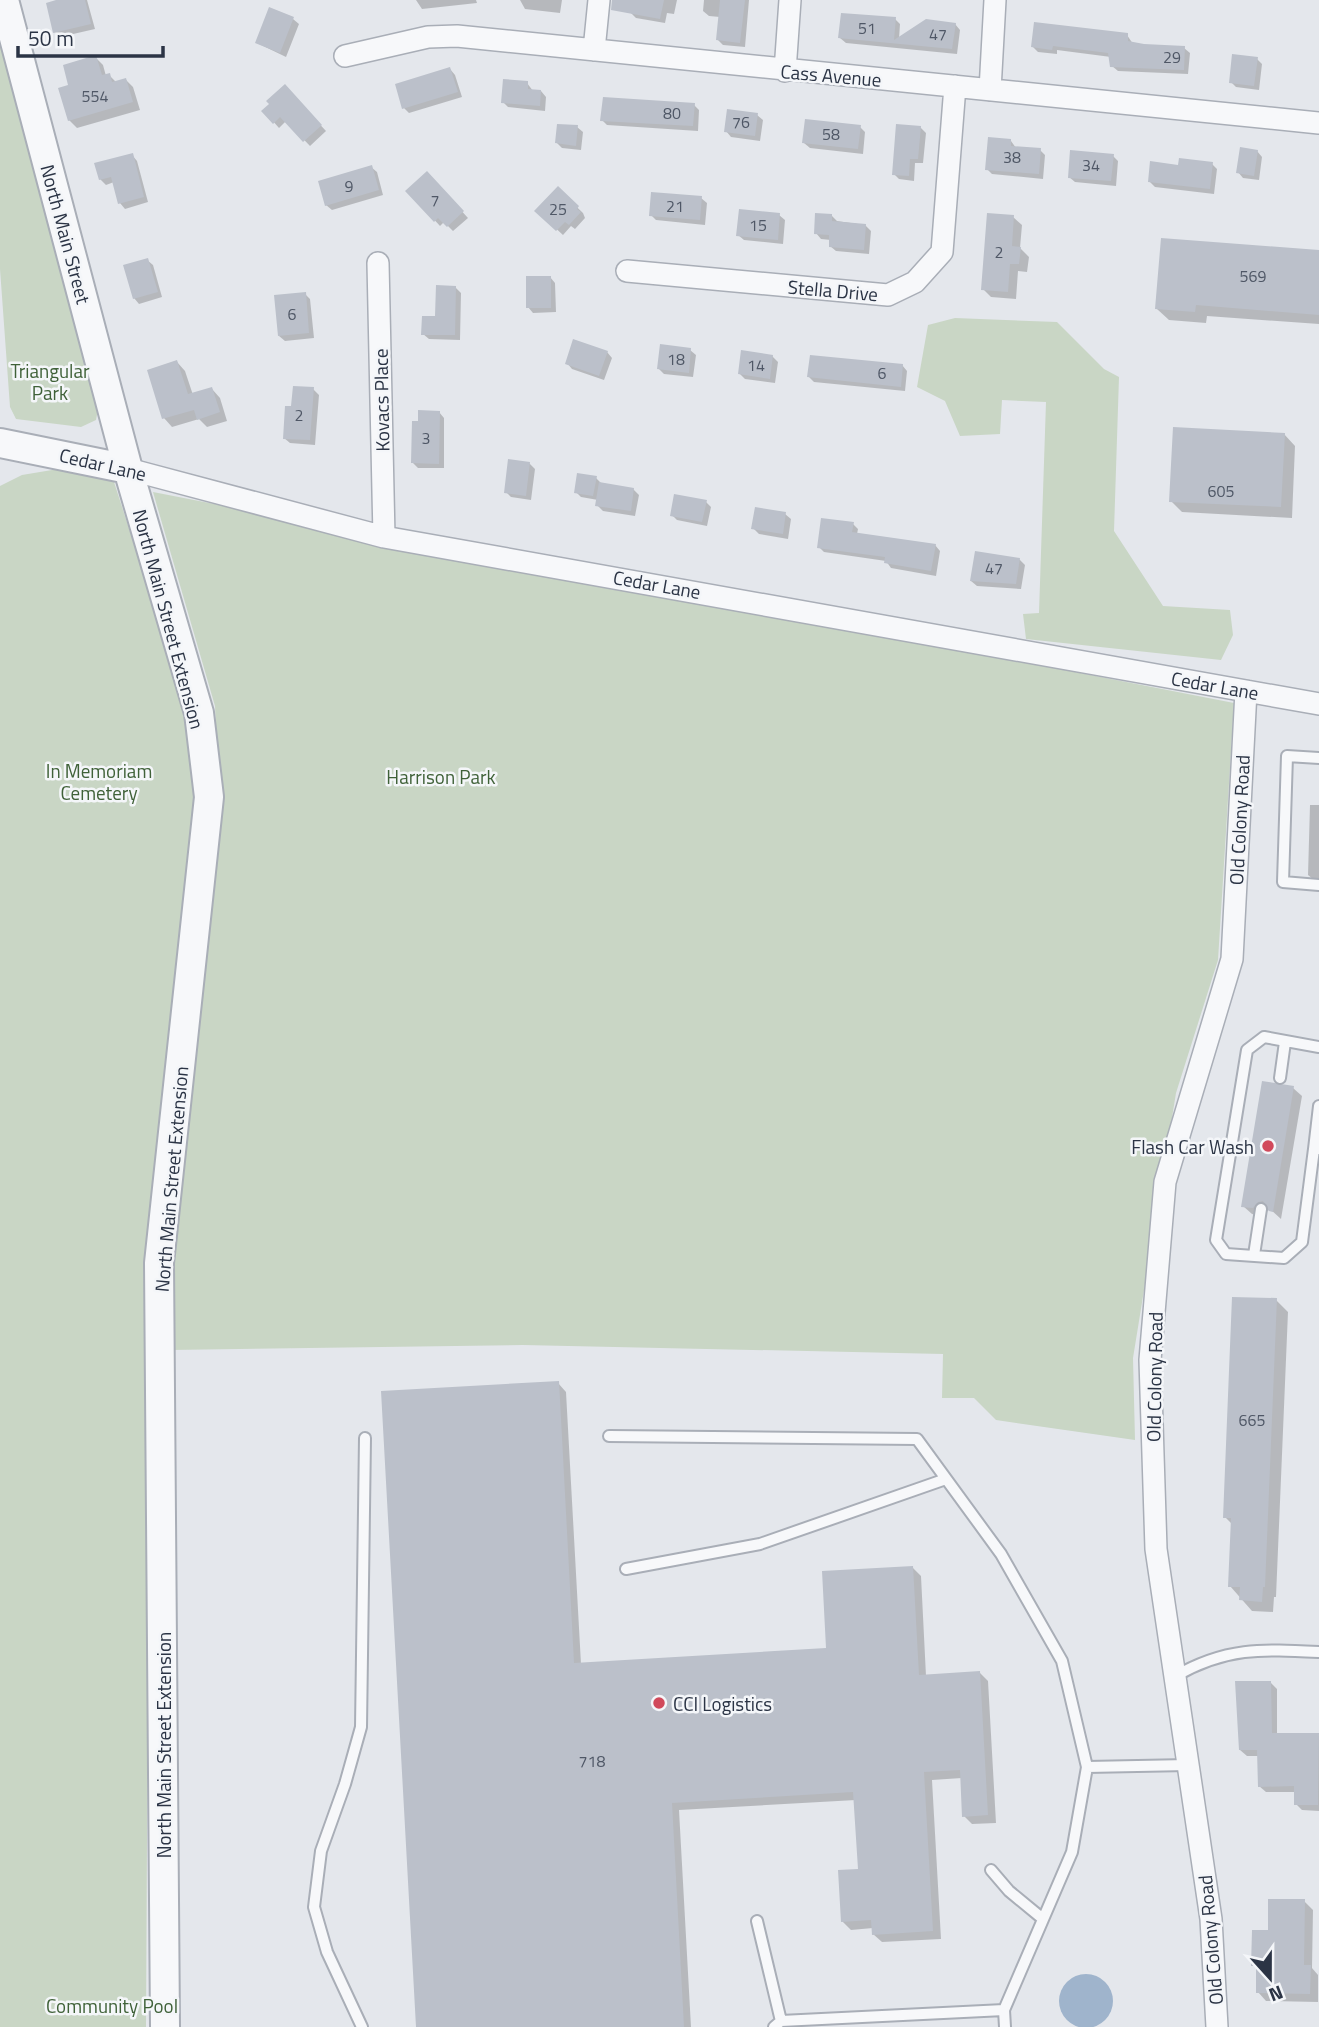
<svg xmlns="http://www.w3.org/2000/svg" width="1319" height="2027" viewBox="0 0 1319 2027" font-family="'Titillium Web',sans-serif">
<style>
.green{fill:#c9d6c5}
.water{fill:#9fb4cc}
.shadow{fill:#0003}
.building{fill:#bbc0ca}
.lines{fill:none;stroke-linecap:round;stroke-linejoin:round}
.service-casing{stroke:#a9aeb7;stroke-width:14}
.minor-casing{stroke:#a9aeb7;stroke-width:24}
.tertiary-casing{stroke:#a9aeb7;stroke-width:32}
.service{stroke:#f7f8fa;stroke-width:10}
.minor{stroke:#f7f8fa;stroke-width:21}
.tertiary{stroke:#f7f8fa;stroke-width:28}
.poi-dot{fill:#d1495b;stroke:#f4f6f9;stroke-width:2.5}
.labels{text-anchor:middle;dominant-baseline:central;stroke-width:5;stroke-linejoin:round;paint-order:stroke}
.number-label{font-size:16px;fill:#4f5766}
.street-label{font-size:19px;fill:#2b3445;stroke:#f4f6f9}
.park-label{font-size:19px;fill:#3f6138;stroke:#f4f6f9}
.poi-label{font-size:19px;fill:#2b3445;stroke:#f4f6f9;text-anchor:end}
</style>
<rect width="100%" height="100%" fill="#e4e7ec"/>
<path class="green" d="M 0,17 L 99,404 L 96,420 L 81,427 L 16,419 L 10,407 L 0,269 Z
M 955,318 L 1057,322 L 1104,369 L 1119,377 L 1114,531 L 1163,606 L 1230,610 L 1233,635 L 1221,660 L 1026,639 L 1023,614 L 1039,613 L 1046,402 L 1002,400 L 1000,434 L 960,436 L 945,401 L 917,387 L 928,325 Z
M 64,468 L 114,482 L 194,730 L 199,767 L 150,1281 L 146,2027 L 0,2027 L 0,486 L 22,475 Z
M 153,492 L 1234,703 L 1218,960 L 1176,1093 L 1133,1358 L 1135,1440 L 996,1420 L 974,1398 L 942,1398 L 943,1354 L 523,1345 L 171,1350 L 177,1204 L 219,791 L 215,706 Z"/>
<path class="water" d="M1059 2001a27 27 0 1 1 54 0a27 27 0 1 1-54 0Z"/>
<path class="shadow" d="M 64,0 L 87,0 L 95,29 L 60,37 L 54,32 Z
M 416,0 L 476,0 L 477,3 L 422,9 Z
M 520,0 L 562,0 L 560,13 L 525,9 Z
M 633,0 L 677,0 L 674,14 L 667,13 L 665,23 L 636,18 L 630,12 Z
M 704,0 L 749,0 L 745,47 L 723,45 L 718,40 L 720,17 L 709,16 L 703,11 Z
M 293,19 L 299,24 L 286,57 L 257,43 Z
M 895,19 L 900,24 L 899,39 L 955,24 L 960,30 L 957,54 L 846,43 L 840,38 Z
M 1127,35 L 1133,44 L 1184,48 L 1190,53 L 1188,74 L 1118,71 L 1112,66 L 1111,57 L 1057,50 L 1057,54 L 1038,52 L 1033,47 Z
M 95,57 L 103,65 L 106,76 L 109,75 L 116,82 L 126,80 L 133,87 L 140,110 L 77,128 L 69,120 L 70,86 Z
M 1257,59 L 1262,64 L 1259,90 L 1236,87 L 1231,82 Z
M 450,69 L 455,75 L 462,97 L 409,113 L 404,108 Z
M 527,83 L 533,91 L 541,91 L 546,97 L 545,111 L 508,107 L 503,102 Z
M 285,87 L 326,131 L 310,146 L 286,121 L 279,128 L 264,111 Z
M 694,105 L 699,110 L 698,131 L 607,125 L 602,120 Z
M 757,115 L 763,120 L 760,141 L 731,137 L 726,131 Z
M 577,127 L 583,132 L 581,150 L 562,148 L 557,143 Z
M 860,127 L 865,132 L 863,154 L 810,148 L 804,143 Z
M 920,127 L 926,133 L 923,163 L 915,163 L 914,181 L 899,179 L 894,174 Z
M 1011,141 L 1016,148 L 1040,150 L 1045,155 L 1043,179 L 992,174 L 987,169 Z
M 1257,151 L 1262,157 L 1259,180 L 1243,178 L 1238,172 Z
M 132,155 L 137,161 L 148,202 L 125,209 L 120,203 L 114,182 L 106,185 L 100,179 Z
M 1113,156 L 1118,161 L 1116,186 L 1075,182 L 1069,177 Z
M 1212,164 L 1217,169 L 1214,194 L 1155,187 L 1150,182 L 1180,166 Z
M 371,167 L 377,172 L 383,195 L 332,210 L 326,205 Z
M 427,173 L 468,218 L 453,231 L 444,222 L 440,226 L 408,191 Z
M 558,189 L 583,213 L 585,218 L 575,229 L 571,226 L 563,235 L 537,211 Z
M 701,198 L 707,203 L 705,225 L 656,220 L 651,215 Z
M 779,215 L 785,220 L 783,244 L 744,240 L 738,235 Z
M 832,216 L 837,221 L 865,225 L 871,231 L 869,254 L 836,251 L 830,246 L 831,240 L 821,239 L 816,233 Z
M 1013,217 L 1022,225 L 1020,248 L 1029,257 L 1027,272 L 1018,271 L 1016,299 L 991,297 L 983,289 Z
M 1319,252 L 1319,324 L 1207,316 L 1206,323 L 1169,320 L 1157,309 Z
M 147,260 L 153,265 L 162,297 L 139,304 L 134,298 Z
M 550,277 L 555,283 L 556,312 L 533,313 L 528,307 Z
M 455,287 L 461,293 L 460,340 L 429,339 L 423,334 Z
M 305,294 L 310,299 L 314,338 L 285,341 L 279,336 Z
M 690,350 L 696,355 L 693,377 L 664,374 L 659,369 Z
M 607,352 L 612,358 L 604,380 L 572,369 L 567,363 Z
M 772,356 L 778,362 L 775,383 L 745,379 L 740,374 Z
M 177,362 L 185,371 L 193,395 L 212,389 L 220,398 L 227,421 L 207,427 L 199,419 L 172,427 L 164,418 L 149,371 Z
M 902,365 L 907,371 L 905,391 L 814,382 L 809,377 Z
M 313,389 L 319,395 L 315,445 L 290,443 L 284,438 L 293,408 Z
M 439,412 L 444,418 L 444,468 L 418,468 L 413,463 Z
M 1284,434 L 1295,446 L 1292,518 L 1182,512 L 1171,501 Z
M 529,463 L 535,469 L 531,500 L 511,497 L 506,492 Z
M 596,478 L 601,483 L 633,489 L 639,495 L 635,516 L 603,511 L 597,505 L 598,500 L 581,497 L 576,492 Z
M 706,502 L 711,507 L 707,526 L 677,520 L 672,515 Z
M 785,514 L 791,519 L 788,539 L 759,534 L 753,528 Z
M 853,524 L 858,529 L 857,534 L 935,545 L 940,551 L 936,576 L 891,568 L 886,561 L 824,552 L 819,547 Z
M 1019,559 L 1025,565 L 1021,589 L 977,586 L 971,581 Z
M 1310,805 L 1319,805 L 1319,884 L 1308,875 Z
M 1293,1088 L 1302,1096 L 1281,1219 L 1270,1209 L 1262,1216 L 1252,1214 L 1243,1206 Z
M 1276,1300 L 1288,1312 L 1276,1597 L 1274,1597 L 1273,1612 L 1252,1611 L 1230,1586 L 1232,1524 L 1225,1517 Z
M 558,1383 L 566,1392 L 581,1664 L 828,1650 L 912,1567 L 921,1576 L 926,1676 L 980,1673 L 988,1681 L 996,1823 L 972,1824 L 964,1816 L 962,1778 L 932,1780 L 941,1939 L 882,1942 L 873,1934 L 873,1928 L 851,1930 L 842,1921 L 860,1870 L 856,1800 L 679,1810 L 691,2027 L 418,2027 Z
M 1271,1683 L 1277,1689 L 1277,1735 L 1319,1736 L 1319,1811 L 1302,1810 L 1296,1804 L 1296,1792 L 1266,1792 L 1259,1786 L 1259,1756 L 1247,1756 L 1240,1750 Z
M 1304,1901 L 1313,1910 L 1312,1968 L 1318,1975 L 1318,2002 L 1266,2001 L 1258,1992 L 1258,1970 L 1253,1965 L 1269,1932 Z"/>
<path class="building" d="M 56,0 L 85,0 L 91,24 L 53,33 L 46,3 Z
M 612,0 L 664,0 L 660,19 L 611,10 Z
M 720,0 L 745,0 L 740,43 L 716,40 Z
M 269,7 L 294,17 L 280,53 L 255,43 Z
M 841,13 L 896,17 L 894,40 L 926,19 L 956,23 L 952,49 L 838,38 Z
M 1034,22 L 1128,33 L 1128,41 L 1144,44 L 1185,46 L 1184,70 L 1110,67 L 1108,53 L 1053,46 L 1052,50 L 1031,47 Z
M 1232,54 L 1258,57 L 1254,86 L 1229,83 Z
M 96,55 L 102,75 L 110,73 L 112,82 L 126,78 L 133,102 L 68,121 L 58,88 L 68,85 L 63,65 Z
M 450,67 L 458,92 L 402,109 L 395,84 Z
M 503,79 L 528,81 L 528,89 L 541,90 L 540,106 L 501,103 Z
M 285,84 L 322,125 L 303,142 L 280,117 L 273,124 L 261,111 L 269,104 L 266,101 Z
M 603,97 L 695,103 L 693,126 L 600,121 Z
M 727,109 L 758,113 L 755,136 L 724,132 Z
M 805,119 L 861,125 L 858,149 L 802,143 Z
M 557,124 L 578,125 L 576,146 L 555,143 Z
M 896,124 L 921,126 L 918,159 L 910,159 L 909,176 L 892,175 Z
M 988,137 L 1011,139 L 1011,146 L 1041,148 L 1039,174 L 985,170 Z
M 1240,147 L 1258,150 L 1254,176 L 1236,173 Z
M 1070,150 L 1114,154 L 1111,181 L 1068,178 Z
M 133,153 L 144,197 L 118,204 L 111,177 L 99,180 L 94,163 Z
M 1179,158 L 1213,162 L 1210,189 L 1148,182 L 1150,161 L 1178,165 Z
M 372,165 L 379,190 L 325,206 L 318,181 Z
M 427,171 L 464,211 L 447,227 L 438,218 L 434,222 L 405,191 Z
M 558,186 L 579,206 L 577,209 L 581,212 L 569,225 L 565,222 L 556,231 L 534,211 Z
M 651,192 L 702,196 L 700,220 L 649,216 Z
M 739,209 L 780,213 L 778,240 L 736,236 Z
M 815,213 L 832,214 L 832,221 L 866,224 L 864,250 L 829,247 L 829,235 L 814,234 Z
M 987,213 L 1014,215 L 1012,246 L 1021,247 L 1019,264 L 1010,264 L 1008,292 L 981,290 Z
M 1161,238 L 1319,250 L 1319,315 L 1196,305 L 1195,312 L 1155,309 Z
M 148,258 L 158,292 L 133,299 L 123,265 Z
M 526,276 L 551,276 L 551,308 L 526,308 Z
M 436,285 L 456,286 L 455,335 L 421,335 L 422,316 L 435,316 Z
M 306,292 L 309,333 L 278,336 L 274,295 Z
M 573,339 L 608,351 L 599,376 L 565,364 Z
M 660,344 L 691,348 L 689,373 L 657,369 Z
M 741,350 L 773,355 L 770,379 L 738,374 Z
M 810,355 L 903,364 L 901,387 L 807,377 Z
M 177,360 L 188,394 L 212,387 L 220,412 L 197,420 L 194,410 L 162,419 L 147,370 Z
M 293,386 L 314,387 L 310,440 L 283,439 L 285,406 L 291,406 Z
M 418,410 L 440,411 L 439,464 L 411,463 L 412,421 L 418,421 Z
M 1173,427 L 1285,433 L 1281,507 L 1169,502 Z
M 508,459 L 530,462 L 526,496 L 504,493 Z
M 577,473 L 597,476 L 593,496 L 574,493 Z
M 599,482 L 634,488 L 631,511 L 595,506 Z
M 674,494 L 707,500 L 702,522 L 670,516 Z
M 755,507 L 786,512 L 783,534 L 751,529 Z
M 821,518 L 854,522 L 852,532 L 936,544 L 931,571 L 884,563 L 885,557 L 817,548 Z
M 975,551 L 1020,558 L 1016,584 L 970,581 Z
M 1262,1081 L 1294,1086 L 1273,1212 L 1269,1211 L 1263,1201 L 1258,1202 L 1253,1208 L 1241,1207 Z
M 1232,1297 L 1277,1298 L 1265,1587 L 1263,1587 L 1262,1602 L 1239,1600 L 1240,1587 L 1228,1587 L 1231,1518 L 1223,1518 Z
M 559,1381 L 574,1663 L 826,1648 L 822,1571 L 913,1566 L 919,1675 L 980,1671 L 988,1815 L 962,1817 L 960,1770 L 924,1772 L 933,1931 L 872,1935 L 871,1920 L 841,1922 L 838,1870 L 858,1869 L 853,1792 L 672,1803 L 684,2027 L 416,2027 L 381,1391 Z
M 1235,1681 L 1271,1681 L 1272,1733 L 1319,1733 L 1318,1805 L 1294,1805 L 1294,1786 L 1258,1787 L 1257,1750 L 1239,1750 Z
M 1268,1899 L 1305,1899 L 1304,1965 L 1311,1965 L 1310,1994 L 1256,1993 L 1256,1966 L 1251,1966 L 1252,1930 L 1268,1930 Z"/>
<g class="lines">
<defs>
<path id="service" d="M 1319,758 L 1287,756 L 1283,882 L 1319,885
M 1280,1078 L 1285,1042
M 1319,1106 L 1314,1149 L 1319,1149
M 1314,1149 L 1302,1242 L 1284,1258 L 1226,1254 L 1216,1240 L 1247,1050 L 1264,1037 L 1319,1047
M 1254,1255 L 1261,1209
M 609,1436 L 917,1439 L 1001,1554 L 1062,1661 L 1087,1767
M 626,1569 L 760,1544 L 946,1479
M 1174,1677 C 1225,1647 1262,1649 1319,1652
M 991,1870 L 1009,1891 L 1043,1919
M 757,1921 L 781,2021
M 362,2027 L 327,1952 L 314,1907 L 321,1851 L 345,1784 L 361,1727 L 365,1438
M 774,2027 L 781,2021 L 1004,2010
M 1005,2027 L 1004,2010 L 1072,1852 L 1087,1767 L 1188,1765"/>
<path id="minor" d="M 594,50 L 599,0
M 345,56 L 428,37 L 457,36 L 1319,123
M 785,71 L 790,0
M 990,90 L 995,0
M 378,263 L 384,537
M 627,271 L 888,295 L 915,282 L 942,252 L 955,86
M 128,469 L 384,537 L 1319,704
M 1217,2027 L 1211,1919 L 1156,1549 L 1150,1360 L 1165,1182 L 1232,959 L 1246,691"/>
<path id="tertiary" d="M 4,0 L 128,469 L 199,713 L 209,797 L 159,1263 L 165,2027
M 0,443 L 128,469"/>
</defs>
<use href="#service" class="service-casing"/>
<use href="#minor" class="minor-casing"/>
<use href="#tertiary" class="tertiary-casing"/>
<use href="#service" class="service"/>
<use href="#minor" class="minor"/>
<use href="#tertiary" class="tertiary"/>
</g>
<g class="poi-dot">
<circle cx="1268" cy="1146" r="7"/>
<circle cx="659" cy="1703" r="7"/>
</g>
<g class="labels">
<g class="number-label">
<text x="867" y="28">51</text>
<text x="938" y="34">47</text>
<text x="1172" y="57">29</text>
<text x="95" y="96">554</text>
<text x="672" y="113">80</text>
<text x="741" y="122">76</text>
<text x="831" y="134">58</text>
<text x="1012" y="157">38</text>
<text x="1091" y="165">34</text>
<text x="349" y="186">9</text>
<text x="435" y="200">7</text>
<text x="675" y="206">21</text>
<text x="558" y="209">25</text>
<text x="758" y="225">15</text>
<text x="999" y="252">2</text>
<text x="1253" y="276">569</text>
<text x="292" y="314">6</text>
<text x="676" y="359">18</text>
<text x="756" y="365">14</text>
<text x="882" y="373">6</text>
<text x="299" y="415">2</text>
<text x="426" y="438">3</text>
<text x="1221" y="491">605</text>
<text x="994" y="568">47</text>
<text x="1252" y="1420">665</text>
<text x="592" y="1761">718</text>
</g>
<g class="street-label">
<text transform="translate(831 75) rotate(5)">Cass Avenue</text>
<text transform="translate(66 234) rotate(75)">North Main Street</text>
<text transform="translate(833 290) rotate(5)">Stella Drive</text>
<text transform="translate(381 400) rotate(-91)">Kovacs Place</text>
<text transform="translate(103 464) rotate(13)">Cedar Lane</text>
<text transform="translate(657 584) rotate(10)">Cedar Lane</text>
<text transform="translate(169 619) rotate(75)">North Main Street Extension</text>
<text transform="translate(1215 685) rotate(10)">Cedar Lane</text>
<text transform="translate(1239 820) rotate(-87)">Old Colony Road</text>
<text transform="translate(171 1179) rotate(-85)">North Main Street Extension</text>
<text transform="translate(1154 1377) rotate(-89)">Old Colony Road</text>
<text transform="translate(163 1745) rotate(-90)">North Main Street Extension</text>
<text transform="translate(1210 1940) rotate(-95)">Old Colony Road</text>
</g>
<g class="park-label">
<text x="50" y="370">Triangular<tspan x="50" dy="22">Park</tspan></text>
<text x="99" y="770">In Memoriam<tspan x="99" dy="22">Cemetery</tspan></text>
<text x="441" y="776">Harrison Park</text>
<text x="112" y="2005">Community Pool</text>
</g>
<g class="poi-label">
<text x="1254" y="1146">Flash Car Wash</text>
<text x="673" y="1703" text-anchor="start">CCI Logistics</text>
</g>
</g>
<g transform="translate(1270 1978) rotate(159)" stroke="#f4f6f9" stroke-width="5" paint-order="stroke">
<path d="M0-5L12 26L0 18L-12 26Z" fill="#2b3445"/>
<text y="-10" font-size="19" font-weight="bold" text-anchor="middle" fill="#2b3445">N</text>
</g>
<path d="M18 46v10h145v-10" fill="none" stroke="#2b3445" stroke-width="3.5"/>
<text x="28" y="46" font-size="21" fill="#2b3445" stroke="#f4f6f9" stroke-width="5" paint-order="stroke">50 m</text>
</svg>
